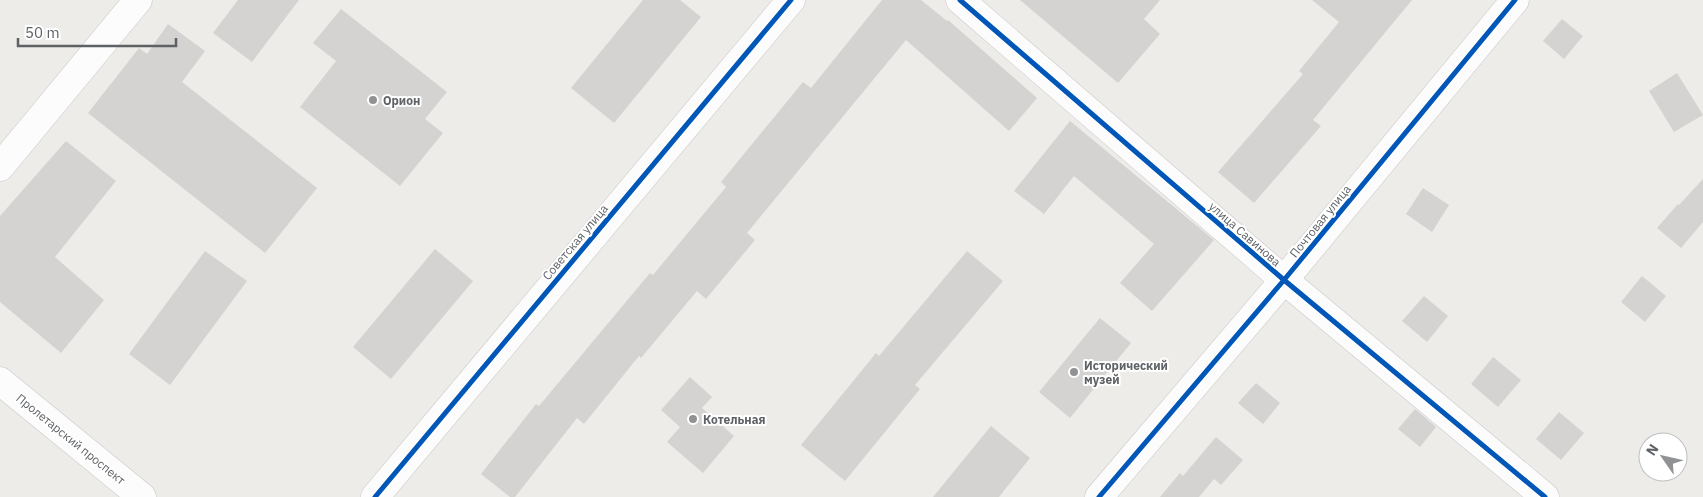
<svg xmlns="http://www.w3.org/2000/svg" width="1703" height="497" viewBox="0 0 1703 497" font-family="'IBM Plex Sans',sans-serif">
<style>
.building{fill:#d4d3d2}
.lines{fill:none;stroke-linecap:round;stroke-linejoin:round}
.minor-casing{stroke:#c8c8c8;stroke-width:29}
.minor{stroke:#fcfcfc;stroke-width:28}
.cycleway-casing{stroke:#fff;stroke-width:8}
.cycleway{stroke:#0057b8;stroke-width:5}
.poi-dot{fill:#909294;stroke:#fff;stroke-width:2}
.labels{text-anchor:middle;dominant-baseline:central;stroke-width:4;stroke-linejoin:round;paint-order:stroke}
.poi-label{font-size:12px;font-weight:bold;fill:#5e6266;stroke:#fff;text-anchor:start}
.street-label{font-size:12px;fill:#5e6266;stroke:#fff}
</style>
<rect width="100%" height="100%" fill="#edece9"/>
<path class="building" d="M 238,0 L 299,0 L 252,62 L 213,33 Z
M 643,0 L 680,0 L 701,17 L 614,123 L 571,88 Z
M 882,0 L 921,0 L 947,21 L 948,20 L 1037,98 L 1009,131 L 906,40 L 747,233 L 755,240 L 706,299 L 697,291 L 641,358 L 639,356 L 584,424 L 577,418 L 515,497 L 510,497 L 481,474 L 536,404 L 539,406 L 650,273 L 653,275 L 726,187 L 721,182 L 803,82 L 811,88 Z
M 1020,0 L 1160,0 L 1144,19 L 1160,34 L 1118,83 Z
M 1312,0 L 1412,0 L 1313,120 L 1321,126 L 1254,203 L 1218,172 L 1303,74 L 1299,71 L 1339,22 Z
M 341,9 L 447,92 L 425,119 L 443,133 L 400,186 L 300,107 L 336,61 L 313,43 Z
M 1562,19 L 1583,36 L 1564,59 L 1543,41 Z
M 168,24 L 205,51 L 182,82 L 317,188 L 265,253 L 88,113 L 139,48 L 147,54 Z
M 1677,73 L 1703,115 L 1674,132 L 1649,91 Z
M 1070,121 L 1214,240 L 1152,311 L 1120,283 L 1154,244 L 1074,176 L 1044,214 L 1014,191 Z
M 66,141 L 116,181 L 55,257 L 104,300 L 61,353 L 0,302 L 0,216 Z
M 1703,179 L 1703,222 L 1681,248 L 1657,228 L 1678,204 L 1679,205 Z
M 1423,188 L 1449,205 L 1432,232 L 1406,214 Z
M 435,249 L 473,281 L 391,379 L 353,347 Z
M 205,251 L 247,281 L 170,385 L 129,354 Z
M 967,251 L 1003,281 L 915,385 L 920,389 L 845,481 L 801,445 L 876,353 L 879,356 Z
M 1642,276 L 1666,296 L 1645,322 L 1621,302 Z
M 1424,296 L 1448,316 L 1427,342 L 1402,321 Z
M 1100,318 L 1131,343 L 1070,418 L 1039,392 Z
M 1493,357 L 1521,380 L 1498,407 L 1471,384 Z
M 690,377 L 712,397 L 702,408 L 734,436 L 703,473 L 667,442 L 680,427 L 661,410 Z
M 1256,383 L 1280,403 L 1263,424 L 1238,403 Z
M 1415,409 L 1436,427 L 1420,447 L 1398,429 Z
M 1559,412 L 1584,433 L 1561,460 L 1536,439 Z
M 991,426 L 1030,458 L 999,497 L 933,497 Z
M 1216,437 L 1243,460 L 1221,485 L 1214,479 L 1199,497 L 1160,497 L 1180,473 L 1183,476 Z"/>
<g class="lines">
<defs>
<path id="minor" d="M 960,0 L 1284,280 L 1545,497
M 0,167 L 138,0
M 0,381 L 142,497
M 375,497 L 791,0
M 1099,497 L 1284,280 L 1515,0"/>
</defs>
<use href="#minor" class="minor-casing"/>
<use href="#minor" class="minor"/>
<defs>
<path id="cycleway" d="M 960,0 L 1284,280 L 1545,497
M 375,497 L 791,0
M 1099,497 L 1284,280 L 1515,0"/>
</defs>
<use href="#cycleway" class="cycleway-casing"/>
<use href="#cycleway" class="cycleway"/>
</g>
<g class="poi-dot">
<circle cx="373" cy="100" r="5"/>
<circle cx="1074" cy="372" r="5"/>
<circle cx="693" cy="419" r="5"/>
</g>
<g class="labels">
<g class="poi-label">
<text x="383" y="100">Орион</text>
<text x="1084" y="365">Исторический<tspan x="1084" dy="14">музей</tspan></text>
<text x="703" y="419">Котельная</text>
</g>
<g class="street-label">
<text transform="translate(1320 221) rotate(-51)">Почтовая улица</text>
<text transform="translate(1245 234) rotate(41)">улица Савинова</text>
<text transform="translate(575 242) rotate(-50)">Советская улица</text>
<text transform="translate(71 439) rotate(39)">Пролетарский проспект</text>
</g>
</g>
<g transform="translate(1663 457) rotate(304)"><circle r="24" fill="#ffffff" stroke="#bfc0c2"/>
<path d="M0-4L9 19L0 12L-9 19Z" fill="#909294"/>
<text y="-8" font-size="14" font-weight="bold" text-anchor="middle" fill="#5e6266">N</text>
</g>
<path d="M18 38v8h158v-8" fill="none" stroke="#5e6266" stroke-width="2.5"/>
<text x="25" y="38" font-size="15" fill="#5e6266" stroke="#ffffff" stroke-width="4" paint-order="stroke">50 m</text>
</svg>
